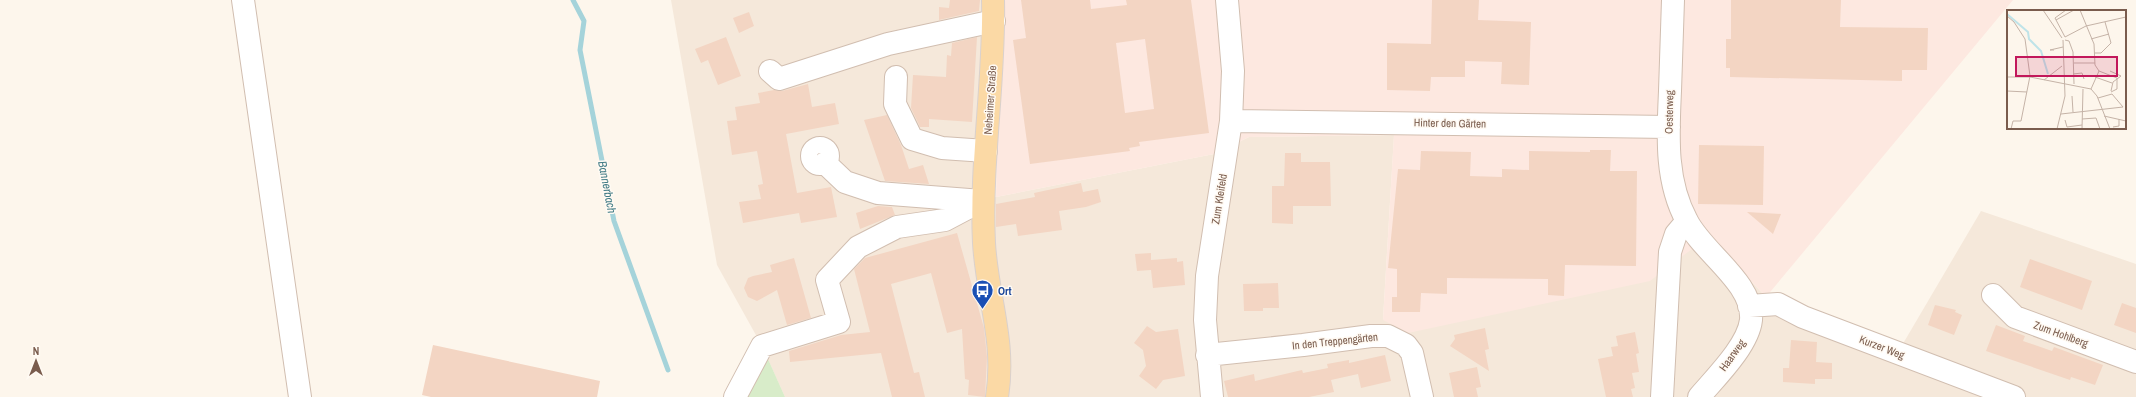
<svg xmlns="http://www.w3.org/2000/svg" width="2136" height="397" viewBox="0 0 2136 397" font-family="'Archivo Narrow',sans-serif">
<style>
.residential{fill:#f5e8da}
.commercial{fill:#fde8e0}
.green{fill:#d8ecc9}
.lines{fill:none;stroke-linecap:round;stroke-linejoin:round}
.stream{stroke:#a5d3da;stroke-width:5}
.building{fill:#f3d5c3;fill-rule:evenodd}
.minor-casing{stroke:#d1beb0;stroke-width:24}
.major-casing{stroke:#dad1cd;stroke-width:24}
.minor{stroke:#fff;stroke-width:22}
.major{stroke:#fbd9a5;stroke-width:22}
.labels{text-anchor:middle;dominant-baseline:central;stroke-width:3;stroke-linejoin:round;paint-order:stroke}
.street-label{font-size:11px;fill:#7a5c4d;stroke:#fffaf3}
.transit-label{font-size:11px;font-weight:bold;fill:#164399;stroke:#fffaf3;text-anchor:start}
.water-label{font-size:12px;font-style:italic;fill:#437c86;stroke:#fffaf3}
.inset-river{fill:none;stroke:#bfe3e8;stroke-width:2}
.inset-road{fill:none;stroke:#c5b3a7;stroke-width:1}
.view{fill:#c2185b;fill-opacity:0.15;stroke:#c2185b;stroke-width:2}
.inset-edge{fill:none;stroke:#7a5c4d;stroke-width:2}
</style>
<rect width="100%" height="100%" fill="#fdf6ec"/>
<path class="residential" d="M 671,0 L 989,0 L 991,198 L 1214,154 L 1249,137 L 1394,135 L 1383,319 L 1709,236 L 1766,297 L 1901,347 L 1981,211 L 2136,264 L 2136,397 L 785,397 L 762,346 L 717,265 Z"/>
<path class="commercial" d="M 1000,0 L 2013,0 L 1766,297 L 1709,236 L 1650,281 L 1408,333 L 1383,320 L 1394,135 L 1249,137 L 1214,154 L 996,197 Z"/>
<path class="green" d="M 768,359 L 785,397 L 745,397 Z"/>
<g class="lines">
<path class="stream" d="M 573,0 L 584,21 L 580,50 L 614,221 L 668,370"/>
</g>
<path class="building" d="M 950,0 L 980,0 L 979,11 L 939,20 L 939,7 L 949,8 Z
M 1021,0 L 1090,0 L 1091,9 L 1127,5 L 1126,0 L 1191,0 L 1209,133 L 1139,142 L 1140,146 L 1129,148 L 1130,151 L 1030,164 L 1013,40 L 1026,38 ZM 1145,39 L 1154,109 L 1125,113 L 1116,43 Z
M 1432,0 L 1479,0 L 1478,20 L 1531,22 L 1529,85 L 1501,84 L 1502,62 L 1465,61 L 1465,77 L 1431,77 L 1430,91 L 1387,90 L 1387,43 L 1431,44 Z
M 1731,0 L 1841,0 L 1840,27 L 1928,28 L 1927,70 L 1902,70 L 1902,81 L 1730,77 L 1730,68 L 1726,68 L 1726,39 L 1731,39 Z
M 749,12 L 754,26 L 739,33 L 733,18 Z
M 726,37 L 741,76 L 718,85 L 708,60 L 701,63 L 695,49 Z
M 977,37 L 972,122 L 929,119 L 929,127 L 920,127 L 911,108 L 913,75 L 946,77 L 947,55 L 951,56 L 952,43 Z
M 808,84 L 812,107 L 835,103 L 839,124 L 786,134 L 797,193 L 831,187 L 837,217 L 801,223 L 799,213 L 743,223 L 739,202 L 761,199 L 758,185 L 763,184 L 757,151 L 732,155 L 727,121 L 737,120 L 735,107 L 760,103 L 758,93 L 774,90 L 782,91 Z
M 887,115 L 901,145 L 909,169 L 923,165 L 929,184 L 885,181 L 864,120 Z
M 1699,145 L 1764,146 L 1763,205 L 1698,204 Z
M 1590,150 L 1611,150 L 1610,171 L 1637,171 L 1636,266 L 1565,265 L 1564,296 L 1548,295 L 1548,279 L 1447,278 L 1447,294 L 1421,293 L 1420,312 L 1392,312 L 1392,297 L 1397,297 L 1397,269 L 1388,268 L 1398,169 L 1420,170 L 1421,151 L 1471,152 L 1470,176 L 1502,177 L 1502,169 L 1529,170 L 1529,151 L 1590,152 Z
M 1285,153 L 1301,153 L 1301,162 L 1330,162 L 1331,206 L 1293,206 L 1293,224 L 1272,223 L 1272,186 L 1284,186 Z
M 1081,183 L 1083,192 L 1098,189 L 1101,202 L 1086,207 L 1059,211 L 1062,230 L 1018,236 L 1016,224 L 996,227 L 996,204 L 1035,197 L 1034,193 Z
M 878,206 L 892,207 L 895,215 L 860,229 L 856,213 Z
M 1747,212 L 1781,214 L 1773,234 Z
M 957,233 L 984,328 L 987,357 L 985,397 L 968,395 L 969,380 L 965,379 L 962,329 L 947,333 L 931,273 L 891,284 L 914,373 L 919,372 L 925,397 L 892,397 L 881,353 L 790,362 L 789,351 L 841,335 L 870,332 L 854,269 L 865,258 Z
M 1151,253 L 1151,260 L 1177,258 L 1177,262 L 1183,261 L 1185,285 L 1153,288 L 1151,270 L 1137,271 L 1135,254 Z
M 794,258 L 811,318 L 787,325 L 777,290 L 757,301 L 748,297 L 744,288 L 748,278 L 753,276 L 772,272 L 770,265 Z
M 2030,259 L 2092,281 L 2082,310 L 2020,287 Z
M 1278,283 L 1279,308 L 1263,308 L 1263,311 L 1244,311 L 1243,284 Z
M 2122,303 L 2136,308 L 2136,333 L 2114,325 Z
M 1935,305 L 1956,310 L 1955,312 L 1962,315 L 1954,335 L 1928,325 Z
M 1996,325 L 2025,336 L 2023,341 L 2052,351 L 2054,347 L 2103,365 L 2095,385 L 2071,377 L 2070,380 L 1986,351 Z
M 1147,326 L 1156,332 L 1178,329 L 1185,376 L 1163,380 L 1156,389 L 1139,376 L 1146,366 L 1143,350 L 1134,343 Z
M 1485,328 L 1489,349 L 1485,350 L 1489,371 L 1450,346 L 1455,339 L 1454,335 Z
M 1635,332 L 1639,353 L 1636,354 L 1639,372 L 1632,373 L 1635,388 L 1631,389 L 1633,397 L 1606,397 L 1598,359 L 1613,356 L 1611,347 L 1618,346 L 1616,336 Z
M 1791,340 L 1817,342 L 1816,362 L 1832,363 L 1832,379 L 1815,379 L 1815,384 L 1783,382 L 1783,368 L 1789,368 Z
M 433,345 L 600,381 L 597,397 L 431,397 L 422,395 Z
M 1385,355 L 1391,381 L 1361,388 L 1358,374 L 1331,380 L 1334,392 L 1309,397 L 1228,397 L 1224,381 L 1254,374 L 1255,381 L 1302,370 L 1303,373 L 1328,368 L 1327,364 L 1349,360 L 1349,363 Z
M 1477,367 L 1481,387 L 1476,388 L 1478,397 L 1454,397 L 1449,373 Z"/>
<g class="lines">
<defs>
<path id="minor" d="M 243,0 L 300,397
M 1673,0 C 1672,30 1671,60 1670,91 C 1668,135 1665,181 1687,221 C 1703,253 1754,283 1751,320 C 1748,346 1715,378 1699,397
M 770,71 L 779,79 L 888,44 L 994,21
M 896,77 L 895,104 L 912,139 L 942,148 L 986,151
M 1231,121 L 1669,127
M812 156a8 8 0 1 1 16 0a8 8 0 1 1-16 0Z
M 825,163 L 845,182 L 878,193 L 982,201
M 1993,295 L 2015,317 L 2136,362
M 1749,306 L 1778,304 L 1803,317 L 2014,397
M 1207,355 L 1303,345 L 1371,336 L 1388,336 L 1406,345 L 1412,353 L 1422,397
M 735,397 L 762,346 L 839,322 L 827,280 L 858,247 L 897,227 L 945,220 L 981,201
M 1212,397 L 1205,320 L 1207,276 L 1231,121 L 1233,71 L 1227,0
M 1662,397 L 1670,252 L 1676,234 L 1687,221"/>
<path id="major" d="M 993,0 C 995,81 980,162 984,243 C 987,297 1006,341 997,397"/>
</defs>
<use href="#minor" class="minor-casing"/>
<use href="#major" class="major-casing"/>
<use href="#minor" class="minor"/>
<use href="#major" class="major"/>
</g>
<defs>
<symbol id="bus-pin" viewBox="-11 -11 22 30"><path d="M0 17L-7.5 6A9.5 9.5 0 1 1 7.5 6Z" fill="#1a4fb4" stroke="#fffaf3"/><path d="M-5-6H5V4H4V6H2V4H-2V6H-4V4H-5ZM-3.5-4V0h7V-4ZM-3.5 1.2v1.5H-2V1.2ZM2 1.2v1.5H3.5V1.2Z" fill="#fff"/></symbol>
</defs>
<g fill-rule="evenodd">
<use href="#bus-pin" x="970" y="278" width="25" height="34"/>
</g>
<g class="labels">
<g class="street-label">
<text transform="translate(990 100) rotate(-86)">Neheimer Straße</text>
<text transform="translate(1669 112) rotate(-89)">Oesterweg</text>
<text transform="translate(1450 123) rotate(1)">Hinter den Gärten</text>
<text transform="translate(1219 199) rotate(-81)">Zum Kleifeld</text>
<text transform="translate(2061 334) rotate(20)">Zum Hohlberg</text>
<text transform="translate(1335 341) rotate(-6)">In den Treppengärten</text>
<text transform="translate(1882 347) rotate(21)">Kurzer Weg</text>
<text transform="translate(1732 355) rotate(-54)">Haarweg</text>
</g>
<g class="transit-label">
<text x="998" y="291">Ort</text>
</g>
<g class="water-label">
<text transform="translate(607 187) rotate(79)">Bannerbach</text>
</g>
</g>
<g transform="translate(2007 10)">
<rect width="119" height="119" fill="#fdf6ec"/>
<path class="inset-river" d="M 0,4 L 21,22 L 22,29 L 34,41 L 41,64"/>
<path class="inset-road" d="M 36,0 L 55,28M 73,0 L 87,34 L 88,55 L 92,61M 0,6 L 7,12 L 18,29 L 23,66 L 14,111 L 6,111 L 4,119M 49,10 L 67,0M 58,27 L 79,16 L 119,7M 58,27 L 48,8 L 59,0M 84,29 L 102,24M 58,30 L 62,31 L 66,42 L 67,74M 47,40 L 43,40 L 56,37M 88,43 L 94,43 L 104,33 L 98,12M 67,53 L 88,53M 92,61 L 110,68 L 110,79 L 104,82M 103,61 L 114,66 L 106,72 L 104,81M 66,64 L 75,63 L 77,69M 0,67 L 23,67 L 84,79M 88,67 L 105,73M 37,70 L 55,56M 84,79 L 90,86 L 103,119M 84,79 L 92,61M 0,81 L 20,82M 65,86 L 66,102M 54,104 L 116,97 L 105,84 L 91,88M 97,106 L 119,111M 75,109 L 89,108 L 93,119M 58,110 L 60,117 L 75,115M 106,117 L 112,116 L 112,109M 50,119 L 58,86 L 56,30M 75,119 L 76,79"/>
<path class="view" d="M 9,47 L 110,47 L 110,66 L 9,66 Z"/>
<rect width="119" height="119" class="inset-edge"/>
</g>
<g transform="translate(36 361)" stroke="#fffaf3" stroke-width="3" paint-order="stroke">
<path d="M0-3L7 15L0 10L-7 15Z" fill="#7a5c4d"/>
<text y="-6" font-size="11" font-weight="bold" text-anchor="middle" fill="#7a5c4d">N</text>
</g>
</svg>
